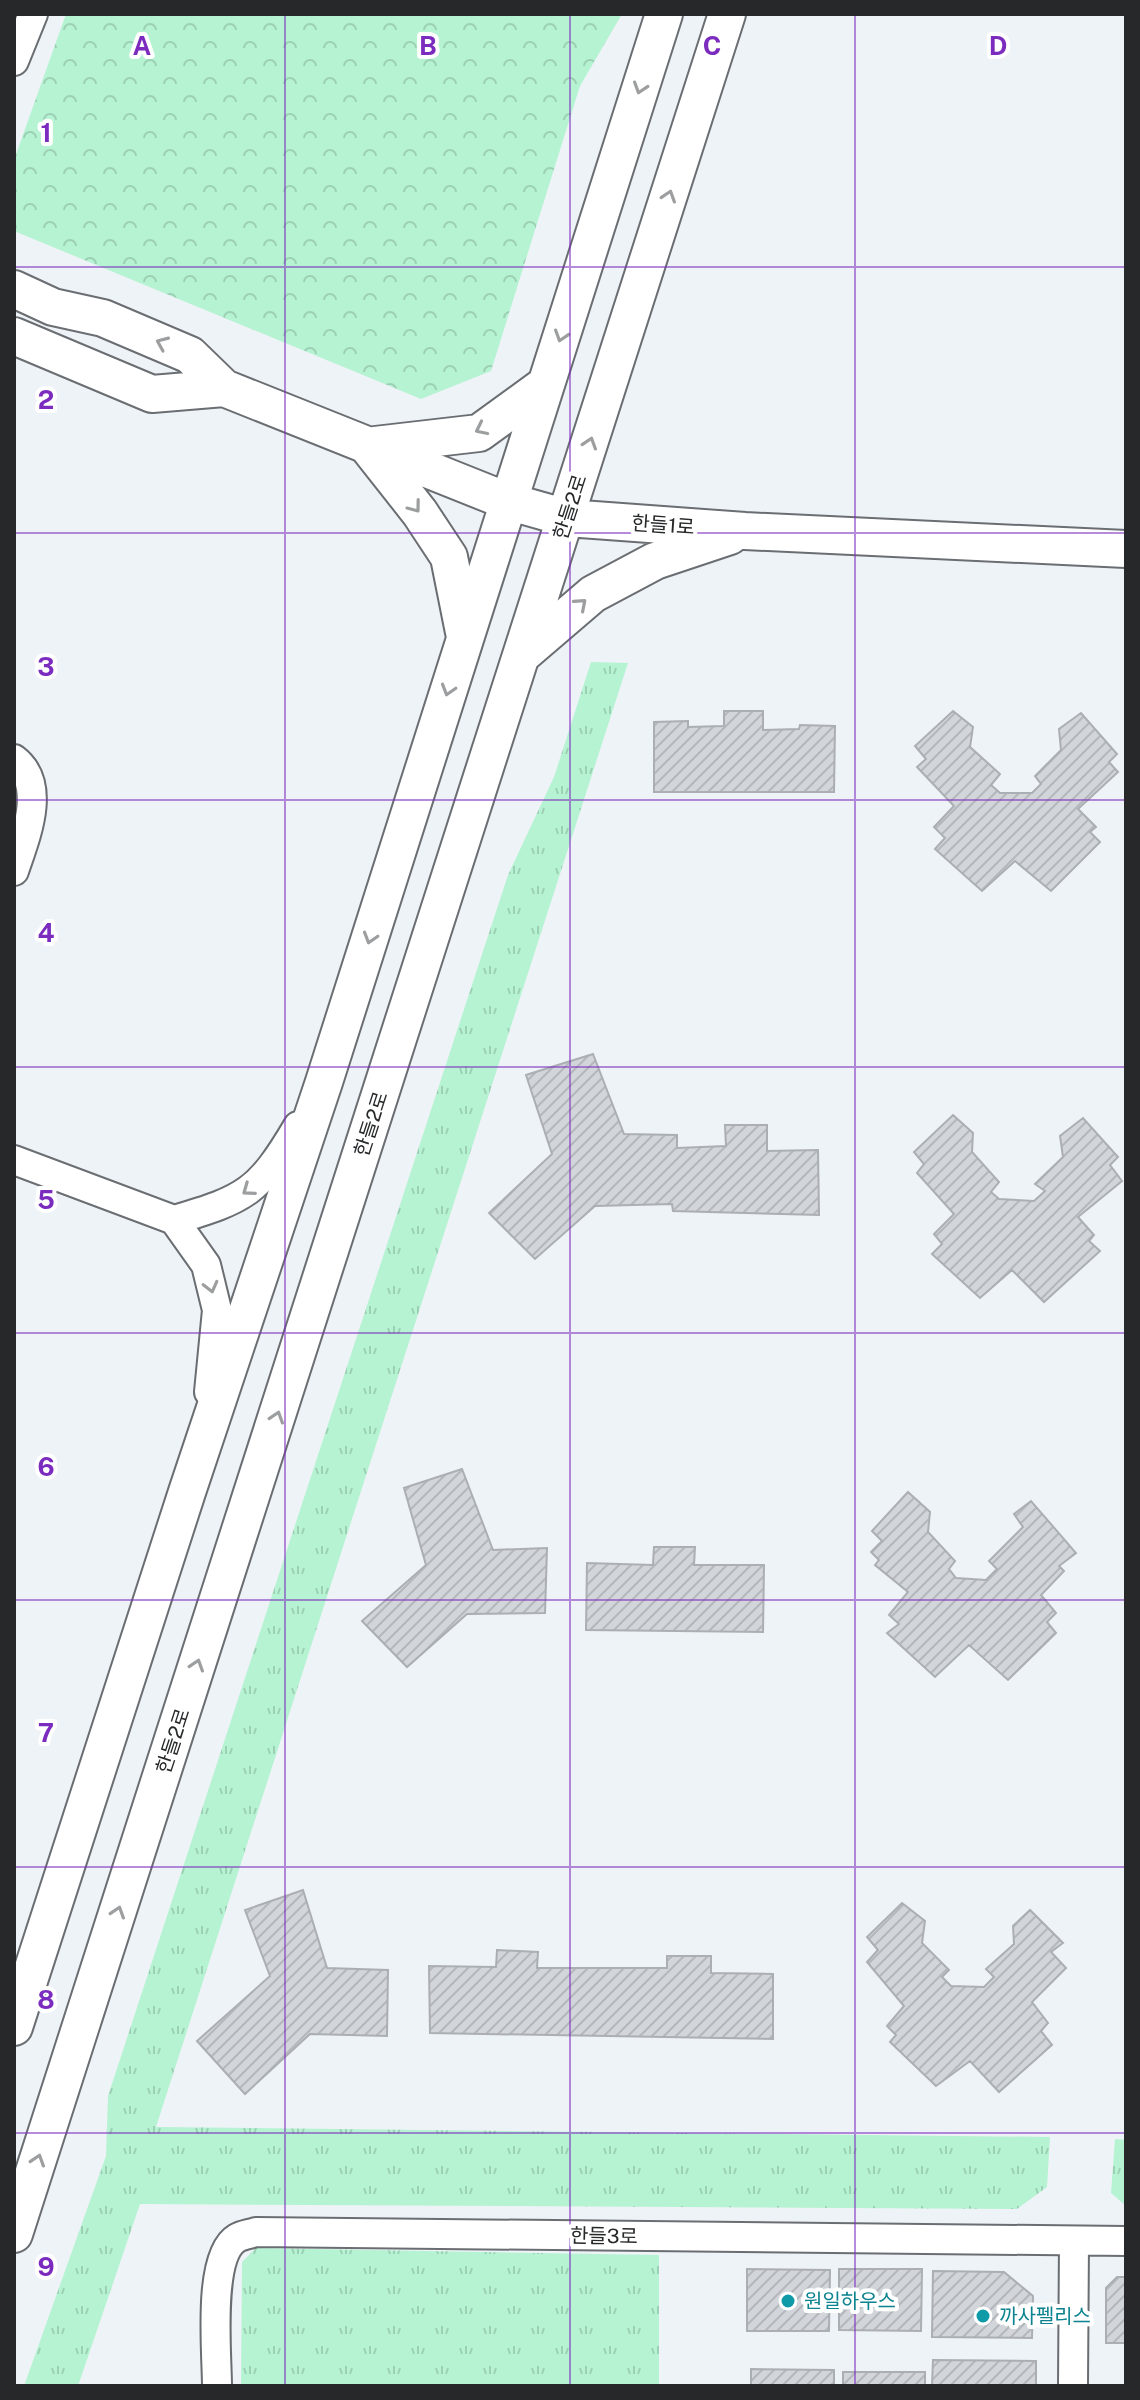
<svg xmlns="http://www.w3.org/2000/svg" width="1140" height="2400" viewBox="0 0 1140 2400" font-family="'Public Sans','Noto Sans KR',sans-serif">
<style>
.grass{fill:url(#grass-tufts)}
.forest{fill:url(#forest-crowns)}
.building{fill:url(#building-hatch);stroke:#abafb3;stroke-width:2}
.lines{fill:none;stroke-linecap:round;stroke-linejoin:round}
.minor-casing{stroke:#6a6e72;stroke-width:32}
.tertiary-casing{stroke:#6a6e72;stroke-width:40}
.minor{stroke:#fff;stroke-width:28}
.tertiary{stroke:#fff;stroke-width:36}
.oneway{stroke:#9d9e9f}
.grid{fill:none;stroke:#7b2cbf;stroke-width:2;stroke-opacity:0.55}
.culture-dot{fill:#0f9aa8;stroke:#fff;stroke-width:3}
.labels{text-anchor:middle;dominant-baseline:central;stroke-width:8;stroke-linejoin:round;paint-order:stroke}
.street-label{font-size:20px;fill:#262829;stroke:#fff}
.culture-label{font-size:20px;fill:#0d838f;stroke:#fff;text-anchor:start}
.grid-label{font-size:26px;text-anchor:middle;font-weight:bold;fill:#7b2cbf;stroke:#fff;stroke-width:8;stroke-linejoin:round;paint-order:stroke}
</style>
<defs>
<pattern id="grass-tufts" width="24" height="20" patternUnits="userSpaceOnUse" patternTransform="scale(2)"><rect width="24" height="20" fill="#b6f3d2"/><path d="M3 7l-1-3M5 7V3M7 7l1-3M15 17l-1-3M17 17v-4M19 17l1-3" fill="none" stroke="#9cd0b4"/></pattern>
<pattern id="forest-crowns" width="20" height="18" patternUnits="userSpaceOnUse" patternTransform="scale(2)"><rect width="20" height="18" fill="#b6f3d2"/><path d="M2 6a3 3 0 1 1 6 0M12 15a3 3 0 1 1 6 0" fill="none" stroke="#9cd0b4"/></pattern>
<pattern id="building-hatch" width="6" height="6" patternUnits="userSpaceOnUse" patternTransform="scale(2)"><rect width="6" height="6" fill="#d2d6db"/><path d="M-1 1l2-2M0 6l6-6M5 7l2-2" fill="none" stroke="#b4b8bc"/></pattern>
</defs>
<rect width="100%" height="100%" fill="#eef3f7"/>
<path class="grass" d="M 591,662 L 628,663 L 156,2127 L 1050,2137 L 1047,2187 L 1017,2209 L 140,2204 L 78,2386 L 24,2386 L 106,2156 L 108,2096 L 508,875 L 554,777 Z
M 1115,2139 L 1126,2140 L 1126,2206 L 1111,2193 Z
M 256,2248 L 659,2255 L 659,2386 L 241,2386 L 242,2262 Z"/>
<path class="forest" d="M 66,14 L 622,14 L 580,86 L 491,371 L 421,399 L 14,231 L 14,160 Z"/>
<path class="building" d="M 724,711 L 763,711 L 763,730 L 799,729 L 800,725 L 835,726 L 834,792 L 654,792 L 654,722 L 688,721 L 688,727 L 724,726 Z
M 953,711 L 973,727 L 970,747 L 1000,774 L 991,785 L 1000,793 L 1032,793 L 1041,784 L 1035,776 L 1061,750 L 1059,729 L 1081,713 L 1117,754 L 1109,762 L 1118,772 L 1078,809 L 1096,827 L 1090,832 L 1100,842 L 1051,891 L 1015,861 L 982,891 L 935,849 L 945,838 L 934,827 L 954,806 L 917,767 L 926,759 L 915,746 Z
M 593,1054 L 624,1134 L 677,1135 L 677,1148 L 726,1146 L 725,1125 L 767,1125 L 767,1151 L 818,1150 L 819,1215 L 673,1211 L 672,1204 L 595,1206 L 535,1259 L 489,1213 L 552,1154 L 526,1075 Z
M 953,1115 L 973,1133 L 972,1152 L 999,1182 L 991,1192 L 999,1199 L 1034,1201 L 1045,1191 L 1035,1184 L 1063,1157 L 1060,1136 L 1083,1118 L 1118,1157 L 1110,1165 L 1122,1181 L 1078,1217 L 1094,1235 L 1089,1241 L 1100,1251 L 1044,1302 L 1012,1270 L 980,1298 L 932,1254 L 942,1244 L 934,1234 L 954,1214 L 917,1173 L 924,1164 L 914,1152 Z
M 462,1469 L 493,1550 L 547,1548 L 545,1613 L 467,1614 L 407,1667 L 362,1621 L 426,1565 L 404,1488 Z
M 908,1492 L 930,1512 L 928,1532 L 955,1561 L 949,1569 L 956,1578 L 986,1580 L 997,1569 L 989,1561 L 1023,1527 L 1014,1514 L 1031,1501 L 1076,1553 L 1059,1566 L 1064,1571 L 1041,1595 L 1056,1613 L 1047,1622 L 1056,1633 L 1008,1680 L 969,1645 L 935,1677 L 887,1633 L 899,1624 L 889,1615 L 908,1592 L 875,1565 L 879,1560 L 871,1552 L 882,1541 L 872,1531 Z
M 654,1547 L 695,1547 L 694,1565 L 764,1565 L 763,1632 L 586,1630 L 587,1563 L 653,1565 Z
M 303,1890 L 327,1968 L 388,1970 L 387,2036 L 310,2034 L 245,2094 L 197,2041 L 270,1976 L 245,1910 Z
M 902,1903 L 925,1921 L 922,1943 L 949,1970 L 942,1977 L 951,1986 L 984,1987 L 994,1977 L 986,1969 L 1014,1944 L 1013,1926 L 1030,1910 L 1063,1943 L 1051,1952 L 1066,1968 L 1032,2002 L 1048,2023 L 1041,2031 L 1052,2045 L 999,2092 L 970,2061 L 936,2086 L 890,2042 L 896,2035 L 887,2026 L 904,2006 L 867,1962 L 878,1950 L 867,1937 Z
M 497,1950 L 538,1952 L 537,1968 L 667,1968 L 667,1956 L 711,1956 L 711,1973 L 773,1974 L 773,2039 L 430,2033 L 429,1966 L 496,1967 Z
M 747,2269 L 830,2270 L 829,2331 L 747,2331 Z
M 839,2269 L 922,2269 L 921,2331 L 839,2330 Z
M 933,2271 L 1004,2272 L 1033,2296 L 1032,2338 L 932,2337 Z
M 1117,2277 L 1126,2277 L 1126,2343 L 1106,2343 L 1106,2288 Z
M 933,2360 L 1036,2361 L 1036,2386 L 932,2386 Z
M 751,2369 L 834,2370 L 834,2386 L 751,2386 Z
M 843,2372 L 925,2372 L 925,2386 L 843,2386 Z"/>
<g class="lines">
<defs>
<path id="minor" d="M 14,61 L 33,14
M 14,759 C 48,785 25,838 14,871
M 14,1160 L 174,1220 L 206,1265 L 217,1310 L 209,1392
M 174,1220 C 246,1199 259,1192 298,1126
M 217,2386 C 217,2353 207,2256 237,2238 C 242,2235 250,2234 256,2232 L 1126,2241
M 1073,2386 L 1074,2241"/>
<path id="tertiary" d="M 14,289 L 53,307 L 103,318 L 190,355 L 224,388 L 507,501 L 567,518 L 745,531 L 1126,549
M 14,336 L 152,394 L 224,388
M 375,445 L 479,433 L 545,385
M 368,447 L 420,513 L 449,557 L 464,632
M 523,654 L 593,594 L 655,561 L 730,536
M 14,2027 L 187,1492 L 324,1082 L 664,14
M 14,2234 L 727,14"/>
</defs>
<use href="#minor" class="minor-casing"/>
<use href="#tertiary" class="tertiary-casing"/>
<use href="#minor" class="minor"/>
<use href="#tertiary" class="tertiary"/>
</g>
<defs><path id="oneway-chevron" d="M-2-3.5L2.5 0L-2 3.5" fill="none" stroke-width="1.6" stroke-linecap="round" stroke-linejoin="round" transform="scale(2)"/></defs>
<g class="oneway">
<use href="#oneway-chevron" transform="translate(640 88) rotate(108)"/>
<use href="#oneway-chevron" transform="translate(669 196) rotate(-72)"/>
<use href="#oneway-chevron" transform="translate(561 336) rotate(108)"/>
<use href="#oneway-chevron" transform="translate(162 343) rotate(-157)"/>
<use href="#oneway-chevron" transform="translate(481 429) rotate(154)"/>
<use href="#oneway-chevron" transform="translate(590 443) rotate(-72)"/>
<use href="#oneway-chevron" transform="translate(415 507) rotate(53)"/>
<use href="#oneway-chevron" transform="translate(581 604) rotate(-41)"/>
<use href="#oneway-chevron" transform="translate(448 690) rotate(107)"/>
<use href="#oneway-chevron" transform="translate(370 938) rotate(107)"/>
<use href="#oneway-chevron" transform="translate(248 1190) rotate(144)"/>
<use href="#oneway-chevron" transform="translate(211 1287) rotate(76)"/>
<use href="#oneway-chevron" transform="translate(277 1417) rotate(-72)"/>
<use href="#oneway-chevron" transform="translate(197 1665) rotate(-72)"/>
<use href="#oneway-chevron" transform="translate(118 1912) rotate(-72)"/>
<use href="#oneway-chevron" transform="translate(38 2160) rotate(-72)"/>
</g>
<path class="grid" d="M 285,14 L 285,2386M 570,14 L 570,2386M 855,14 L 855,2386M 14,267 L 1126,267M 14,533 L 1126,533M 14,800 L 1126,800M 14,1067 L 1126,1067M 14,1333 L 1126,1333M 14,1600 L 1126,1600M 14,1867 L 1126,1867M 14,2133 L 1126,2133"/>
<g class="culture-dot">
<circle cx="788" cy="2301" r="8"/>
<circle cx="983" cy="2316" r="8"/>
</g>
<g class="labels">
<g class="street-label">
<text transform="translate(570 507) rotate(-72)">한들2로</text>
<text transform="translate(663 525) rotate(4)">한들1로</text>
<text transform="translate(371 1124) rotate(-72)">한들2로</text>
<text transform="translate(173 1741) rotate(-72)">한들2로</text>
<text transform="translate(604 2236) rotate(1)">한들3로</text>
</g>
<g class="culture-label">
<text x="804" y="2301">원일하우스</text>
<text x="999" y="2316">까사펠리스</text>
</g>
</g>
<g class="grid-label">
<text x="142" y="55">A</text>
<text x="428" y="55">B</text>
<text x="712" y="55">C</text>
<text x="998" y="55">D</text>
<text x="46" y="142">1</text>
<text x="46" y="409">2</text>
<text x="46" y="676">3</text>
<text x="46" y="942">4</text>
<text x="46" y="1209">5</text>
<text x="46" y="1476">6</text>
<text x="46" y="1742">7</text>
<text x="46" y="2009">8</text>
<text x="46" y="2276">9</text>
</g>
<rect width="1140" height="2400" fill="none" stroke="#262829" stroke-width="32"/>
</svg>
